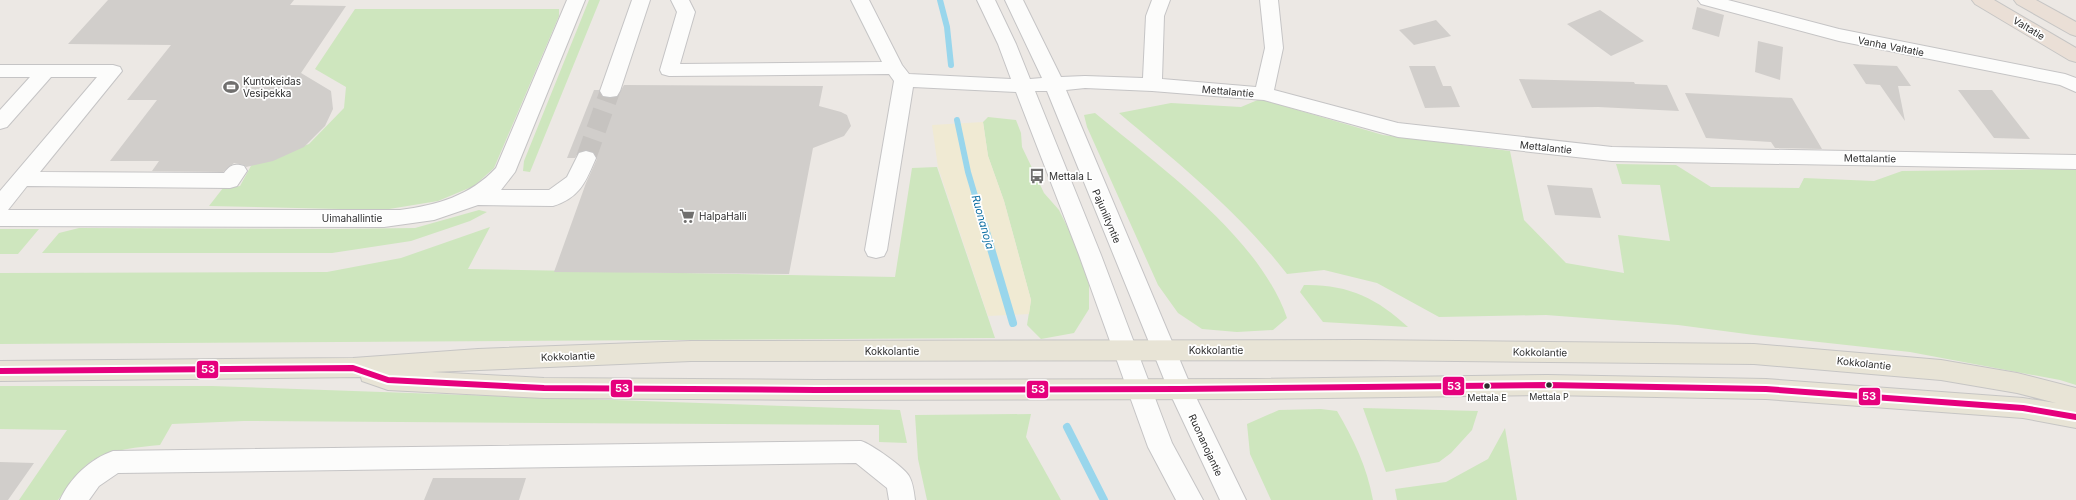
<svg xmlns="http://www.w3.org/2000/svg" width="2076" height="500" viewBox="0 0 2076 500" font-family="Inter,sans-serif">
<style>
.green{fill:#cee6be}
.sand{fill:#f0ead3}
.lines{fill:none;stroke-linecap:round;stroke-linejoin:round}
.stream-far1{stroke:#99d6ec;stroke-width:6}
.stream{stroke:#99d6ec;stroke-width:8}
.building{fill:#d1cecb}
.minor-tunnel{stroke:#c6c3c0;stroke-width:20;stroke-dasharray:20 10;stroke-linecap:butt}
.minor-casing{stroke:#c5c4c5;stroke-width:2}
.major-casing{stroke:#c6c5c4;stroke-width:2}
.highway-casing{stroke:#c6c5c4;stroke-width:2}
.minor{fill:#fcfcfb;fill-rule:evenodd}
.major{fill:#e8e4d6;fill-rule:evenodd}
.highway{fill:#eadfd6;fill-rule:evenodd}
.bus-1-casing{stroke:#fff;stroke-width:10}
.bus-1{stroke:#e5007d;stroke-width:6}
.bus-dot{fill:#2e2e2e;stroke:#fff;stroke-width:1.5}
.labels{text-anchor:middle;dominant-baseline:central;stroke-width:3.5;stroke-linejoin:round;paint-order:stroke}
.bus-label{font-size:9px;fill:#2e2e2e;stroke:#fff}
.street-label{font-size:10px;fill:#2e2e2e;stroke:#fff}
.poi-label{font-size:10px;fill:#2e2e2e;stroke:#fff;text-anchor:start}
.water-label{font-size:11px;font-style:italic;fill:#0d6fa3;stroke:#fff}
.line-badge{stroke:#fff;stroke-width:1.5}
.badge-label{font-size:11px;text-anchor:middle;font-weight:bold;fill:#fff}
</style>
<rect width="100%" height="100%" fill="#ece8e4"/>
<path class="green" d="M 589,0 L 600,0 L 530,172 L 523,171 L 524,161 Z
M 355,9 L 559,9 L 559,16 L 494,168 L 474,186 L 438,201 L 383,210 L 209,206 L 223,188 L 240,186 L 252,164 L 309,144 L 344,108 L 346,87 L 315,69 Z
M 1260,99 L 1383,135 L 1510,151 L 1524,220 L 1566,263 L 1624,273 L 1618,235 L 1670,241 L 1660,185 L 1622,184 L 1616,164 L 1676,165 L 1711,187 L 1799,188 L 1804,178 L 1874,181 L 1902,171 L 2076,169 L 2076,385 L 2060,380 L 1910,352 L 1754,335 L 1678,325 L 1546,315 L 1439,317 L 1377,283 L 1324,270 L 1287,274 C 1240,213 1178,163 1119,113 L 1171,103 L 1241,107 Z
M 1095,113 C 1160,167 1259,237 1287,318 L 1273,330 L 1237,332 L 1202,329 L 1178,313 L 1158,285 L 1087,127 L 1084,115 Z
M 988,117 L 1016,120 L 1021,133 L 1022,147 L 1044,193 L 1059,210 L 1086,264 L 1089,285 L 1089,309 L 1074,333 L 1041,339 L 1027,325 L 1031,300 L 1004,201 L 988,156 L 983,122 Z
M 937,167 L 995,338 L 0,344 L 0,273 L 327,272 L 401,258 L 490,227 L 468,269 L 895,277 L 912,168 Z
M 479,210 L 487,212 L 470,221 L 411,241 L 332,253 L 42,253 L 59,233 L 79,228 L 339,229 L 415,228 Z
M 0,229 L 39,229 L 18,254 L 0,254 Z
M 1304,285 C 1347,284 1377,298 1408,327 L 1323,322 L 1300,292 Z
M 0,386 L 212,386 L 900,410 L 907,443 L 879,442 L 879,425 L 244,421 L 172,424 L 160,445 C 139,447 112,449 93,460 C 79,469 68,487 58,500 L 19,500 L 67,430 L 0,429 Z
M 1363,408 L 1478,411 L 1472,430 L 1451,453 L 1439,462 L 1386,472 Z
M 1321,409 L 1337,411 C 1354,440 1367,467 1373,500 L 1271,500 L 1250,454 L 1247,424 L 1279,410 Z
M 1031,414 L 1026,437 L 1061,500 L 927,500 L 918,459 L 915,415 Z
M 1505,428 L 1517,500 L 1397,500 L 1395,489 L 1446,482 L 1488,459 Z"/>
<path class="sand" d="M 983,122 L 988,156 L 1004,201 L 1031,300 L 1029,314 L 988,316 L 938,167 L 932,125 Z"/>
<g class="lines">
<path class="stream-far1" d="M 940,0 L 947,27 L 951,65
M 957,120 L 968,172 L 984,226"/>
<path class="stream" d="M 984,225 L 1013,323
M 1067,427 L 1104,500"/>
</g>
<path class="building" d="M 108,0 L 294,0 L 290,5 L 346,6 L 301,73 L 331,91 L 333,109 L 325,126 L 304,147 L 273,161 L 246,167 L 244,165 L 234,163 L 223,172 L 152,171 L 159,161 L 110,161 L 157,100 L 127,100 L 171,45 L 68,44 Z
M 1697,7 L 1724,15 L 1719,37 L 1692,29 Z
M 1600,10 L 1644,41 L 1611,56 L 1567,24 Z
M 1436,20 L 1451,36 L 1414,45 L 1399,30 Z
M 1758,41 L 1783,47 L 1780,80 L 1755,72 Z
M 1853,64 L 1897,66 L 1911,86 L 1898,86 L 1905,121 L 1880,85 L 1866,84 Z
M 1409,66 L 1435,66 L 1443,86 L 1451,86 L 1460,107 L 1425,108 Z
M 1519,79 L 1634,82 L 1635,84 L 1667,85 L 1679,111 L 1598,107 L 1532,108 Z
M 624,85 L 823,86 L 819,106 L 841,112 L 847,115 L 851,126 L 844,136 L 813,148 L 789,274 L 554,272 L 586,183 L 597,159 L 594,152 L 586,150 L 579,152 L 575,158 L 567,158 L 594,90 L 599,90 L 603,97 L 617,97 Z
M 1958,90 L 1992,90 L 2030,139 L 1994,138 Z
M 1685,93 L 1792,98 L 1822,149 L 1775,148 L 1771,142 L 1706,138 Z
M 1547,185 L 1592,188 L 1601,218 L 1555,215 Z
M 0,462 L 34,463 L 8,500 L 0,500 Z
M 433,478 L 526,478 L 519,500 L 424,500 Z"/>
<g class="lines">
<path class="minor-tunnel" d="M 586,158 L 610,91"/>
<defs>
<path id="minor" d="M 567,0 L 585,0 L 515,172 L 501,190 L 549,190 L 567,177 L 579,153 L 586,151 L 593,153 L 596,158 C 586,181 580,198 553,206 L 478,205 L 434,220 L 384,227 L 0,226 L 0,191 L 97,77 L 51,77 L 7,127 L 0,129 L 0,110 L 30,77 L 0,77 L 0,65 L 113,65 L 120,67 L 122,71 L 40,172 L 224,173 C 230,165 234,163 244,166 L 247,171 L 237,186 L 230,188 L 27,186 L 8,210 L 400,210 C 437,205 470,196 496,168 Z
M 632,0 L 650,0 L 620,91 L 617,96 L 610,97 L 603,96 L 600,91 Z
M 671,0 L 689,0 L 695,12 L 680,64 L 882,62 L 851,0 L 869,0 L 902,65 L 909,74 L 1011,79 L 998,44 L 977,0 L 995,0 L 1016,44 L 1030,79 L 1042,78 L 1005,0 L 1023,0 L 1061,77 L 1085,76 L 1143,78 L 1146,16 L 1152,0 L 1170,0 L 1164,16 L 1162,79 L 1256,87 L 1265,48 L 1260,0 L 1278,0 L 1283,48 L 1274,90 L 1398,123 L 1612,147 L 2076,155 L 2076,169 L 1612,161 L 1398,137 L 1264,100 L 1152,91 L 1085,88 L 1066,90 L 1192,389 L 1246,500 L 1220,500 L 1168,389 L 1047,91 L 1035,91 L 1101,255 L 1172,443 L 1203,500 L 1176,500 L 1148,447 L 1079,255 L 1016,92 L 913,87 L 887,250 L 884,256 L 876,258 L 868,256 L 865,250 L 894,81 L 889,74 L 669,76 L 662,74 L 660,70 L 677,12 Z
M 1698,0 L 1728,0 L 1839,29 L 2065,74 L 2076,78 L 2076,92 L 2060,85 L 1839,41 L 1701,4 Z
M 861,441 C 871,444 904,467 909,476 C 913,483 914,492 915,500 L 889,500 L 887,488 L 856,463 L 118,473 L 99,486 L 89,500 L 60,500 C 70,478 90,459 113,451 Z"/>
<path id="major" d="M 1364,340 L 1754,344 L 1941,360 L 2017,373 L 2076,388 L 2076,428 L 2023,418 L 1766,399 L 1547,395 L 1255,399 L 816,400 L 544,398 L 388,390 L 362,381 L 361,377 L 0,381 L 0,361 L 353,358 L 478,349 L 691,341 ZM 1364,360 L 1754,364 L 1941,380 L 2017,393 L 2056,403 L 2023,398 L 1766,379 L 1547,375 L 1255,379 L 816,380 L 544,378 L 431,372 L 691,361 Z"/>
<path id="highway" d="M 1972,0 L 1994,0 L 2076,48 L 2076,62 L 2069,60 L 1975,4 Z
M 2014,0 L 2036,0 L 2076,22 L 2076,36 L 2070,34 L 2017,4 Z"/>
</defs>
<use href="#minor" class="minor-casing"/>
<use href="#major" class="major-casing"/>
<use href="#highway" class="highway-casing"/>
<use href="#minor" class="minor"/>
<use href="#major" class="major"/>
<use href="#highway" class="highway"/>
<defs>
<path id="bus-1" d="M 0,371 L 353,368 L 388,380 L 544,388 L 816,390 L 1180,389 L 1547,385 L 1766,389 L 2023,408 L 2076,417"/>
</defs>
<use href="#bus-1" class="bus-1-casing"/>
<use href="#bus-1" class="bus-1"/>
</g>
<defs>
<symbol id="stadium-bare" viewBox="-9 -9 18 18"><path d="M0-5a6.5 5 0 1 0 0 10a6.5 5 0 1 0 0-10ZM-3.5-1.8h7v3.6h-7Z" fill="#706f6e" stroke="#fff" stroke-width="2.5" paint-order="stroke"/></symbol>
<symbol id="bus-bare" viewBox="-9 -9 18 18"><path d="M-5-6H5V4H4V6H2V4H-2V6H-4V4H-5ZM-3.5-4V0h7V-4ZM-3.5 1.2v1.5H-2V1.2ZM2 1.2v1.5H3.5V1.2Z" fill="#706f6e" stroke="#fff" stroke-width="2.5" paint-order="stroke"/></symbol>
<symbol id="supermarket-bare" viewBox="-9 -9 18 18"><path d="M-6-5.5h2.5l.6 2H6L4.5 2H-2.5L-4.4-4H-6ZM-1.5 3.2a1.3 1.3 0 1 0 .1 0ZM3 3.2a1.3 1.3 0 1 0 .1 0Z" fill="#706f6e" stroke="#fff" stroke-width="2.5" paint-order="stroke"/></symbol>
</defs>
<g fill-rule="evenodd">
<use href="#stadium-bare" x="220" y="76" width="22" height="22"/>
<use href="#bus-bare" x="1026" y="165" width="22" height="22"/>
<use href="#supermarket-bare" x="676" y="205" width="22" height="22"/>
</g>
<g class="bus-dot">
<circle cx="1549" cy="385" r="3.5"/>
<circle cx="1487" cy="386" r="3.5"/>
</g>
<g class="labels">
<g class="bus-label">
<text x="1549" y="396">Mettala P</text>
<text x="1487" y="397">Mettala E</text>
</g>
<g class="street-label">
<text transform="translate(2029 28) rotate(31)">Valtatie</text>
<text transform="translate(1891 46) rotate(11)">Vanha Valtatie</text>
<text transform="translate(1228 91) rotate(5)">Mettalantie</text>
<text transform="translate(1546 147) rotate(6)">Mettalantie</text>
<text transform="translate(1870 158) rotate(1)">Mettalantie</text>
<text transform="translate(1107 216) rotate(67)">Pajuniityntie</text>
<text x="352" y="218">Uimahallintie</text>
<text x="1216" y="350">Kokkolantie</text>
<text x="892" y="351">Kokkolantie</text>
<text transform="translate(1540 352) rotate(1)">Kokkolantie</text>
<text transform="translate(568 356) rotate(-2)">Kokkolantie</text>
<text transform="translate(1864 363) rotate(6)">Kokkolantie</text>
<text transform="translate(1206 445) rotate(65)">Ruonanojantie</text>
</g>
<g class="poi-label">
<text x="243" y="81">Kuntokeidas<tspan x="243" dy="12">Vesipekka</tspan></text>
<text x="1049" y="176">Mettala L</text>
<text x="699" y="216">HalpaHalli</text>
</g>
<g class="water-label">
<text transform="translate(983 222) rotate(74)">Ruonanoja</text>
</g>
</g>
<g class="line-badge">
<rect x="196" y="360" width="23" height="19" rx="4" fill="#e5007d"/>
<rect x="1442" y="376" width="23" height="20" rx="4" fill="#e5007d"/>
<rect x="610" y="379" width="23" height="19" rx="4" fill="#e5007d"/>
<rect x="1026" y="380" width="23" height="19" rx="4" fill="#e5007d"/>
<rect x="1858" y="387" width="23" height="19" rx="4" fill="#e5007d"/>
</g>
<g class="badge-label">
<text x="208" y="373">53</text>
<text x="1454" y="390">53</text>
<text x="622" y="392">53</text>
<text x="1038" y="393">53</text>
<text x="1869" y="400">53</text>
</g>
</svg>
